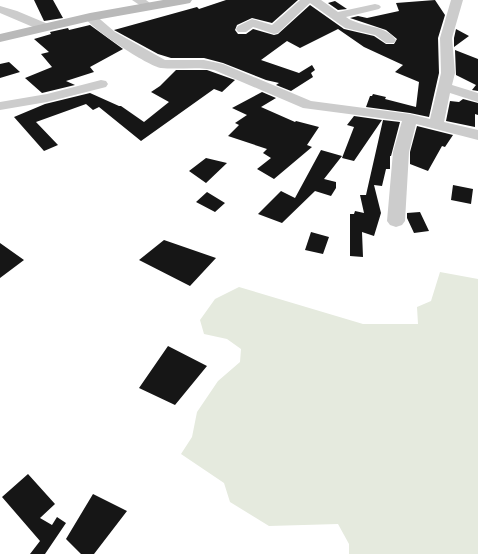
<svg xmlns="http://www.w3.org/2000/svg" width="478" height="554" viewBox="0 0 478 554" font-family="'Space Grotesk',sans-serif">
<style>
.green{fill:#e5eade}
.building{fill:#161616}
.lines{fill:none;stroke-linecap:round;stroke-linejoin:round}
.street{fill:#ccc;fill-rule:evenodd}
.secondary{fill:#b9b9b9;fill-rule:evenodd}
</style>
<rect width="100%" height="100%" fill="#fff"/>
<path class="green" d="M 440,272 L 478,279 L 478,554 L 349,554 L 349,544 L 338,524 L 269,526 L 230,502 L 224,483 L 181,454 L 192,437 L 197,412 L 218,381 L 240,362 L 241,349 L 227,339 L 204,334 L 200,320 L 215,299 L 239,287 L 363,324 L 418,324 L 417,307 L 431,301 Z"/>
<path class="building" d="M 34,0 L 53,0 L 63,18 L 44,21 Z
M 226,0 L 298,0 L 272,23 L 252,18 L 237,25 L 235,30 L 238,34 L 246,34 L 253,29 L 274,35 L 278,34 L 310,5 L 344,29 L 374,36 L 386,44 L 394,44 L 397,39 L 386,30 L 350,18 L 358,16 L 367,18 L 399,11 L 396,3 L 435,0 L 445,15 L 438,38 L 439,73 L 429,117 L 410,113 L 366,107 L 370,96 L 372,96 L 373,94 L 386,97 L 385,99 L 416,107 L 419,82 L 395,72 L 403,65 L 364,47 L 338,29 L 300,48 L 287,41 L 261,60 L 299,73 L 312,65 L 315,70 L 311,73 L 313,77 L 291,91 L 276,85 L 279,83 L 266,80 L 223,63 L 204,58 L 171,58 L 158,54 L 114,30 L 197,7 L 199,9 Z
M 335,1 L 347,9 L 338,10 L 328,3 Z
M 90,25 L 123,49 L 90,67 L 94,72 L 66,81 L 75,85 L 42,93 L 25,78 L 52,67 L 41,54 L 49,52 L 34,39 L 51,34 L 50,32 L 68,28 L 69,30 Z
M 456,29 L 469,36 L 454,47 L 454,38 Z
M 455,50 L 478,59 L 478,91 L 472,90 L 476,85 L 456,75 Z
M 9,62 L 20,72 L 0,78 L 0,64 Z
M 176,70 L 207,70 L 235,80 L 222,92 L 214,89 L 141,141 L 99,107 L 93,110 L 86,104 L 36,122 L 58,145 L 44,151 L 14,117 L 45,104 L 90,93 L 119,106 L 121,106 L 144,122 L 169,102 L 151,92 L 160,86 Z
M 262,92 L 276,98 L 261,107 L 295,122 L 296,121 L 319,127 L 307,145 L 312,147 L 274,179 L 257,169 L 271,158 L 263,153 L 267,149 L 228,136 L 239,125 L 235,123 L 247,115 L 232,108 Z
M 463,99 L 478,103 L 478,115 L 475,114 L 475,127 L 446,121 L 450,101 L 459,102 Z
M 354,116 L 382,120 L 354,161 L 342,158 L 354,127 L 347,125 Z
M 383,120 L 400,122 L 391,156 L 390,156 L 390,169 L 386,169 L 382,186 L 374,185 L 381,213 L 374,236 L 362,232 L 363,257 L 350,256 L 350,214 L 354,214 L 355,211 L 364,213 L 360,195 L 366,195 Z
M 417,126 L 453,135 L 445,147 L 442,146 L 428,171 L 410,164 L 410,152 Z
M 321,150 L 342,156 L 324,179 L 336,182 L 336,188 L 331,196 L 315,191 L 282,223 L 258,214 L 281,191 L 295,198 Z
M 206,158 L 227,163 L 206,183 L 189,171 Z
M 453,185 L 473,189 L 471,204 L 451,200 Z
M 207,192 L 225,203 L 215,212 L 196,202 Z
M 420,212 L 429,231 L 414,233 L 407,218 L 407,213 Z
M 311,232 L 329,237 L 323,254 L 305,250 Z
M 164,240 L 216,258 L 190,286 L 139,260 Z
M 0,243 L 24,260 L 0,278 Z
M 168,346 L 207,366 L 175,405 L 139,388 Z
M 28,474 L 55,504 L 40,518 L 52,525 L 57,517 L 66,523 L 45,554 L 30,554 L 40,541 L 2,497 Z
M 93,494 L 127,511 L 94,554 L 81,554 L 66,539 Z"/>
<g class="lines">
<path class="street" d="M 132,0 L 146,0 L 154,6 L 152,8 L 144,8 Z
M 300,0 L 321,0 L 338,12 L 375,4 L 379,5 L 381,7 L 379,9 L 346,17 C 361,28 385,24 396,40 L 394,43 L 386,43 L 375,35 L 345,28 L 310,3 L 278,33 L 274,34 L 253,27 L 246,32 L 238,32 L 236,29 L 238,26 L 252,19 L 272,25 Z
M 451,0 L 463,0 L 452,38 L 455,73 L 452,85 L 478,93 L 478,102 L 450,93 L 444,122 L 478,130 L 478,140 L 416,124 L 409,152 L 405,221 L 402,225 L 396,227 L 390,225 L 387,221 L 393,152 L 402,121 L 303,108 L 214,70 C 197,66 179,70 161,68 C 148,66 92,29 84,17 L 86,14 L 94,14 L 115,32 L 165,60 L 204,60 L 223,64 L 311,101 L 410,114 L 430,119 L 441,73 L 440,38 Z
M 0,6 L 17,11 L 48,24 L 50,27 L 48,30 L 40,30 L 0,13 Z
M 101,80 L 106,81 L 108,84 L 106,87 L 47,102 L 0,110 L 0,102 L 47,94 Z"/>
<path class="secondary" d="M 163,0 L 192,0 L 190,3 L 185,4 L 90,21 L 0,42 L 0,34 L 90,13 Z"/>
</g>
</svg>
